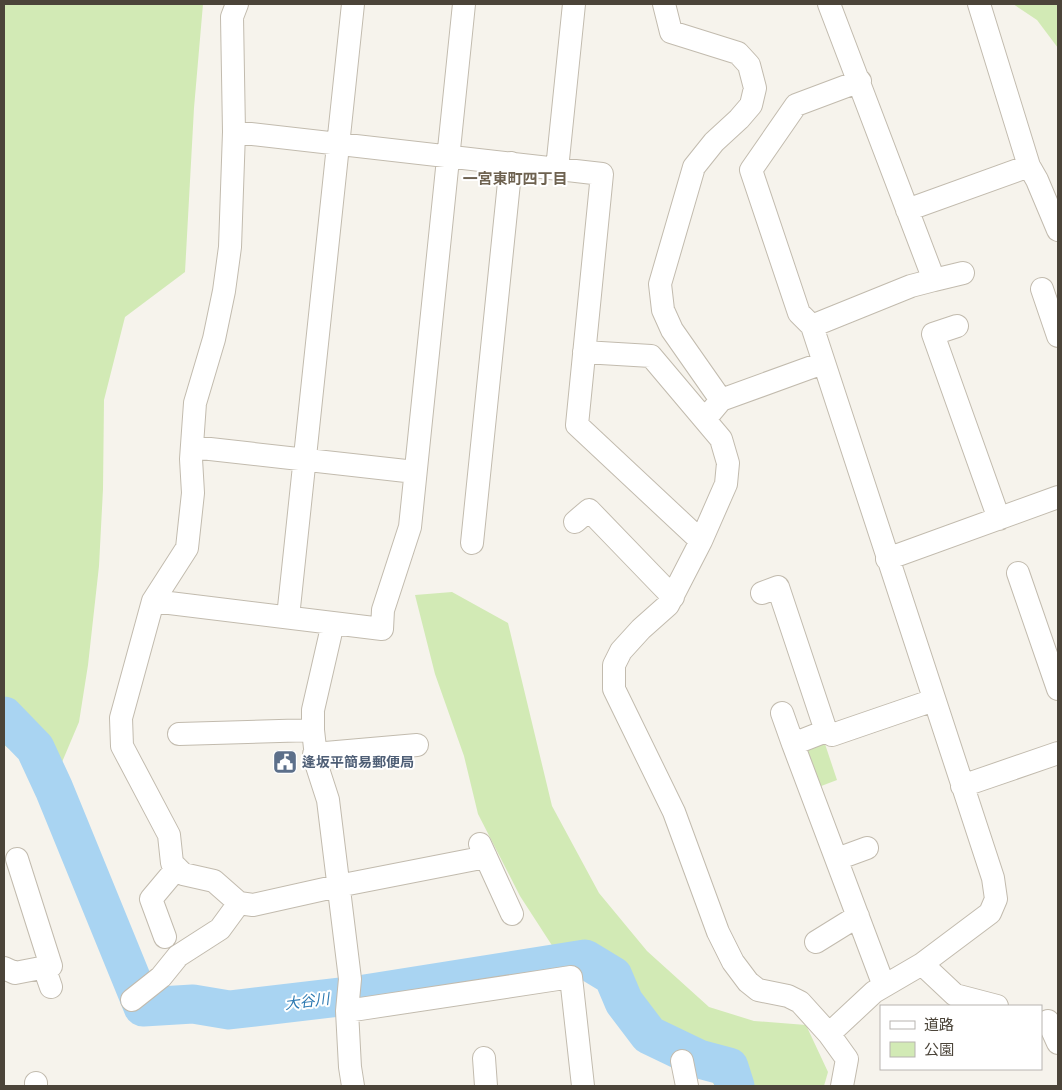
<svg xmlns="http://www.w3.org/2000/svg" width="1062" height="1090" viewBox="0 0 1062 1090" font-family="Mulish,'Noto Sans JP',sans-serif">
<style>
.green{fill:#d2eab5}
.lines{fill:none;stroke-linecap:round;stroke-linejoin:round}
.river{stroke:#a9d4f2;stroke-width:39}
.minor-casing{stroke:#c2bbae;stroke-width:24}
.minor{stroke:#fff;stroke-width:22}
.labels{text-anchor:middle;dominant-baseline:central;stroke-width:4;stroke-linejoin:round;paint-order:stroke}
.service-label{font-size:14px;font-weight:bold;fill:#4e5e75;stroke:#fff;text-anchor:start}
.neighbourhood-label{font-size:15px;font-weight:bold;fill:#6e6250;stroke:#fff}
.water-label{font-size:15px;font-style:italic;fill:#2e7ab2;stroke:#fff}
</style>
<rect width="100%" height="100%" fill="#f6f3ec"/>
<path class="green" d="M 4,4 L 203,4 L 194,108 L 185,272 L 125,317 L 104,400 L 103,489 L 99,566 L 88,665 L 79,722 L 54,781 L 4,745 Z
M 1013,4 L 1058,4 L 1058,48 L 1037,20 Z
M 452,592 L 508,623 L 552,806 L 599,893 L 647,951 L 709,1007 L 754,1021 L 806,1025 L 828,1072 L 824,1086 L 715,1086 L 711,1080 L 637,1014 L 607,977 L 553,947 L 520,896 L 478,814 L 464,756 L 435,674 L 415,595 Z
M 823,738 L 837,780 L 816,788 L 800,748 Z"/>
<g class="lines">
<path class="river" d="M 4,716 L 35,748 L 54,789 L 143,1007 L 193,1004 L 229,1010 L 365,994 L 585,959 L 613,976 L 624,1002 L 649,1035 L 699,1059 L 729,1067 L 735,1086"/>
<defs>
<path id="minor" d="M 237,4 L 232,17 L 234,132 L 230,247 L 224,291 L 214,339 L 195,403 L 191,459 L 193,493 L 187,548 L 153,601 L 121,718 L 122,746 L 169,835 L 172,863 L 183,874 L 214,881 L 239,903 L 253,905 L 338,886 L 486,857
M 664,4 L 671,32 L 738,53 L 749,65 L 755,88 L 751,105 L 739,119 L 714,142 L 694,167 L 660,284 L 663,310 L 672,330 L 721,400
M 829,4 L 934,280 L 911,286 L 812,326 L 993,878 L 996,899 L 990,913 L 922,964 L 874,992 L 829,1034
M 234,132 L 602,174 L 577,425 L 701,541
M 1029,166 L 1037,180 L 1058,230
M 557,169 L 574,4
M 907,210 L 1029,166 L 979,4
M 934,280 L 963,273
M 1042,289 L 1058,336
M 812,326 L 799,313 L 751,170 L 796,105 L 860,81
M 957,326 L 933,334 L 999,519
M 584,352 L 651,356 L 721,439 L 728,463 L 726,484 L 701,541 L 668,605 L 641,629 L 621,651 L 614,665 L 614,689 L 674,812 L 718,932 L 733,962 L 748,982 L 758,990 L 788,996 L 800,1002 L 829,1034 L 847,1059 L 842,1086
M 711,412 L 721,400 L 823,363
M 192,447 L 415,472
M 575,522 L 589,510 L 673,597
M 472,543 L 511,163
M 887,559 L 1058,497
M 1018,573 L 1058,689
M 762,593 L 778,587 L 826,731
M 153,601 L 382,629 L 383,610 L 410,527 L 464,4
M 288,617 L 353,4
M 333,623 L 313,710 L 313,730 L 317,766 L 328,800 L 350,979 L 347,1011 L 350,1067 L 353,1086
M 782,713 L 793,744
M 179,734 L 313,730
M 314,754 L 417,745
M 962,786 L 1058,753
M 480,844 L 512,914
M 837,859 L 867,848
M 165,937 L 151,899 L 177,868
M 816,942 L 858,916
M 922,964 L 955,995 L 997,1006
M 44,967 L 51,987
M 4,968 L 15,973 L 51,966 L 17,859
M 884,986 L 793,744 L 826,731 L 832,735 L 934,700
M 132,1000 L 161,977 L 178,956 L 220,929 L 239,903
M 347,1011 L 571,977 L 583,1086
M 1048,1021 L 1058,1043
M 484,1058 L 486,1086
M 682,1061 L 687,1086
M 36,1083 L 36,1086"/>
</defs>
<use href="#minor" class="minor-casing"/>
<use href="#minor" class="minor"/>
</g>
<defs>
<symbol id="civic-square" viewBox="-11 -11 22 22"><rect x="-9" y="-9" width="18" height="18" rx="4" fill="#5c6f8a" stroke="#fff"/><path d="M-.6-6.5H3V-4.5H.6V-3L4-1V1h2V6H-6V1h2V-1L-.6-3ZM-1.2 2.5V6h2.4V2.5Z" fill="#fff"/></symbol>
</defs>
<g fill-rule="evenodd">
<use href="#civic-square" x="271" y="748" width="28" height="28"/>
</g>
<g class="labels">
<g class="service-label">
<text x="302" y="762">逢坂平簡易郵便局</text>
</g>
<g class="neighbourhood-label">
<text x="515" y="178">一宮東町四丁目</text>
</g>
<g class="water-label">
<text transform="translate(307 1001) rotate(-7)">大谷川</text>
</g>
</g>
<rect width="1062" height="1090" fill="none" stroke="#4b4439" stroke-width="10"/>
<rect x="880" y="1005" width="162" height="65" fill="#ffffff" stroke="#b7b4b0"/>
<rect x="890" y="1021" width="25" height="8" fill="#ffffff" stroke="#b7b4b0"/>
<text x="924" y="1030" font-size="15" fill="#4b4439">道路</text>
<rect x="890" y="1042" width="25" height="15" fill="#d2eab5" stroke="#b7b4b0"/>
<text x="924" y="1055" font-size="15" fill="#4b4439">公園</text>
</svg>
